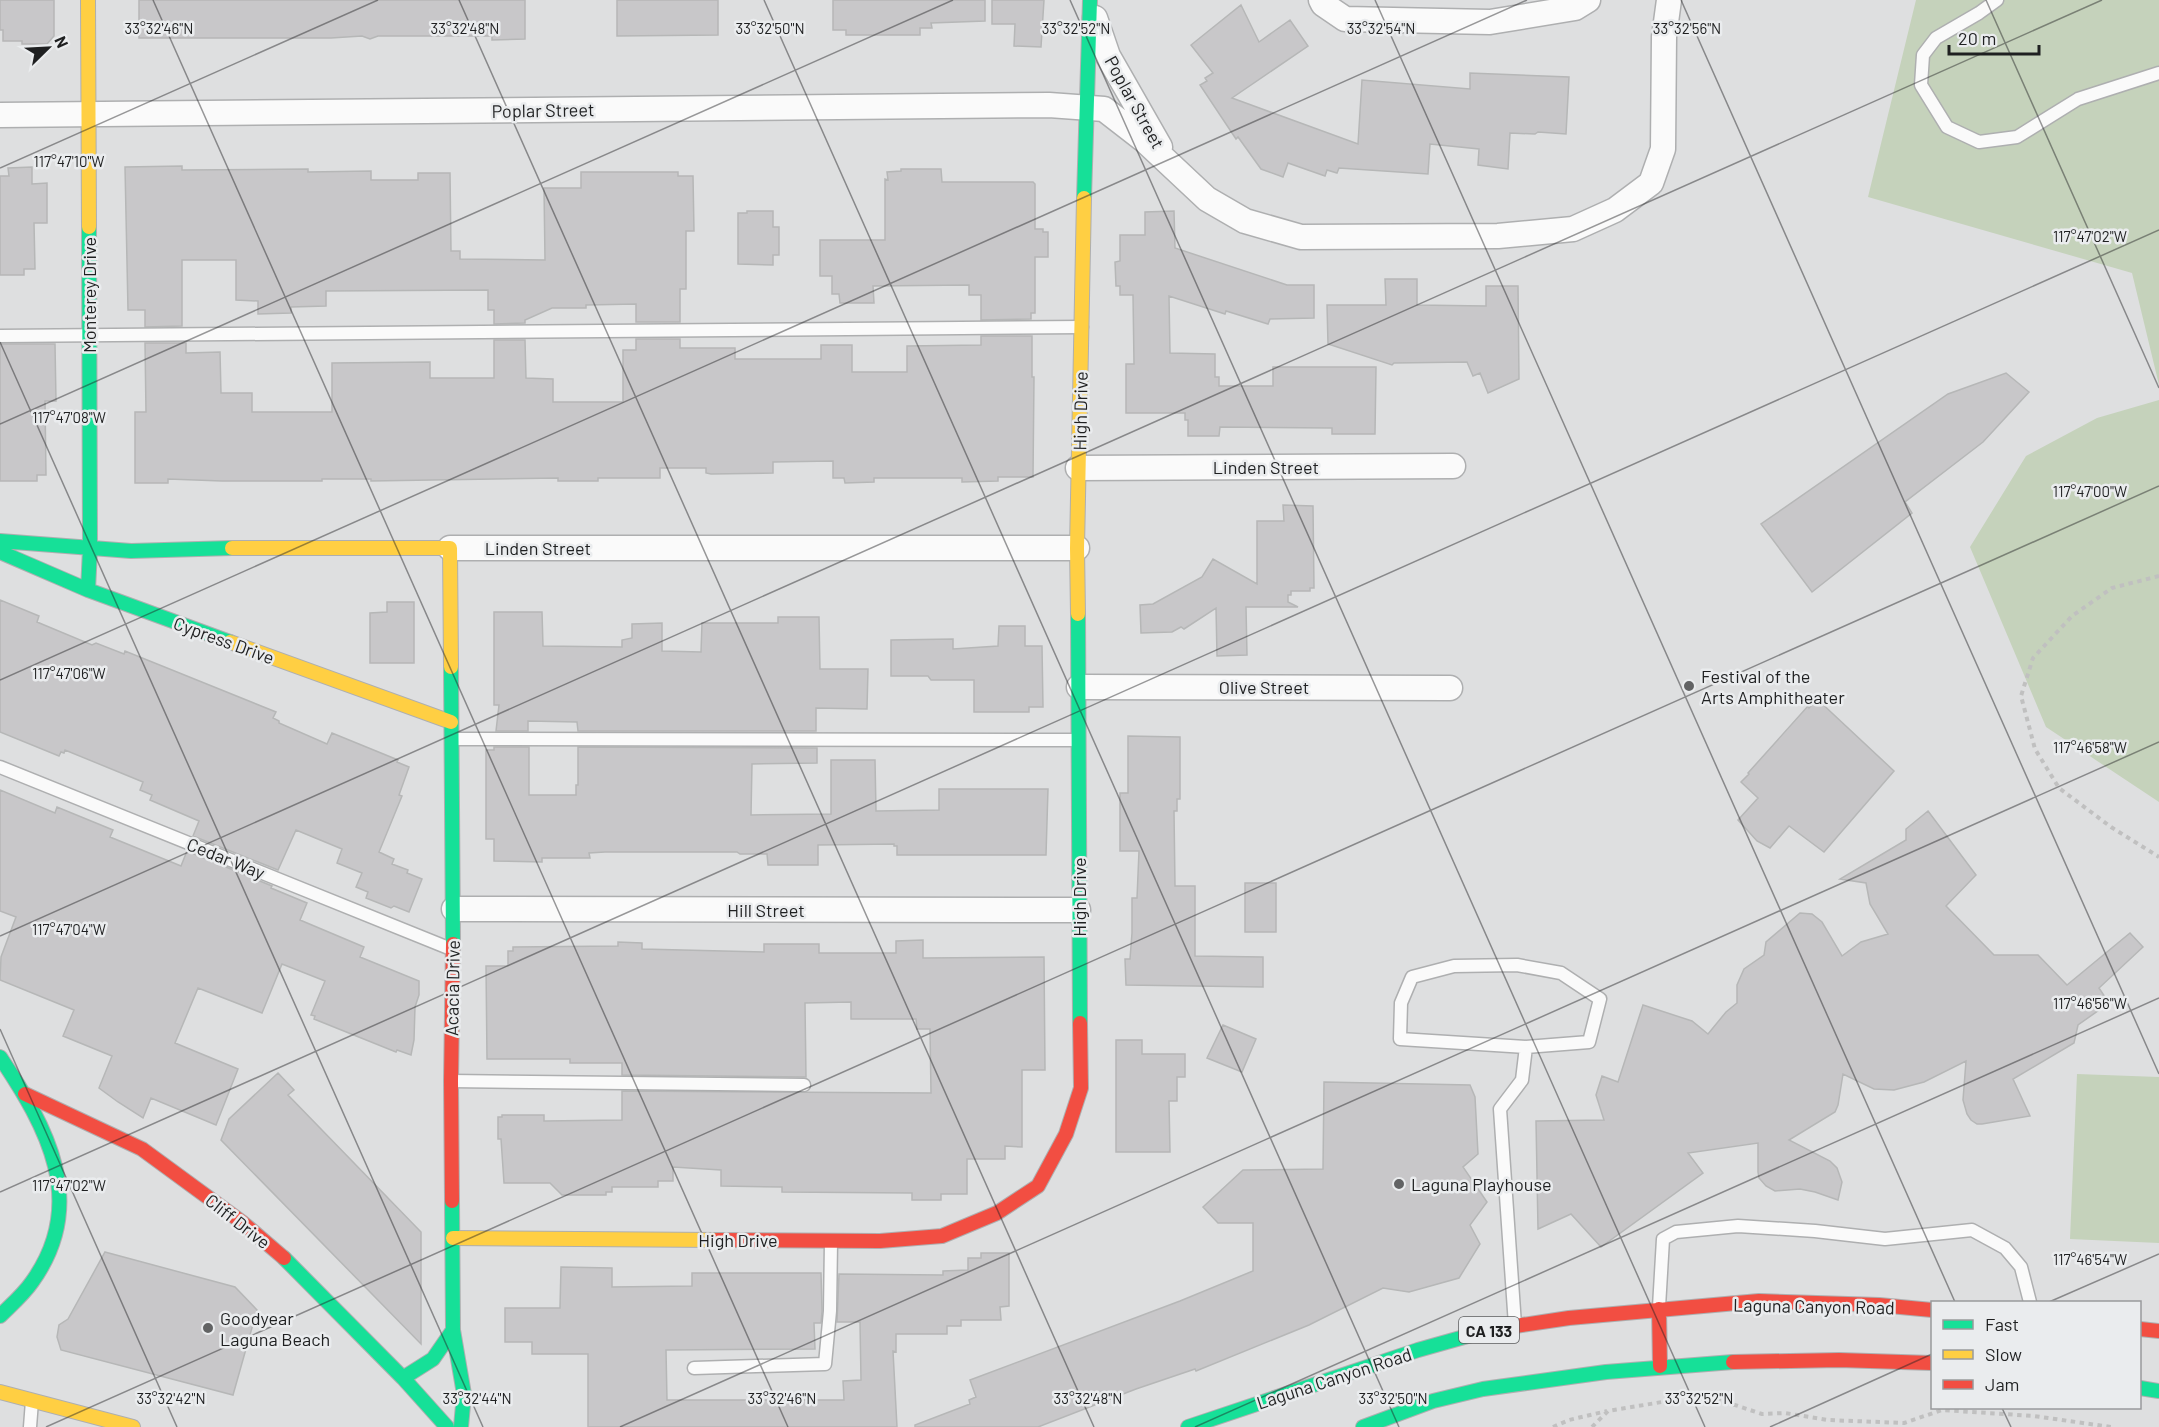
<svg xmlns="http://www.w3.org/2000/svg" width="2159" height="1427" viewBox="0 0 2159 1427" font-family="Barlow,sans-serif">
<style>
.green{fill:#c5d2bb}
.building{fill:#c8c7c9;stroke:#b6b7b7;stroke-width:1.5}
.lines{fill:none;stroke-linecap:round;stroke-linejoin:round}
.lane-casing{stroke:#aeafb0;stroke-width:15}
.street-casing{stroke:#aeafb0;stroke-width:27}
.fast-casing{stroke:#aeafb0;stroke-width:16}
.slow-casing{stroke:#aeafb0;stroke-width:16}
.jam-casing{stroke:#aeafb0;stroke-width:16}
.path{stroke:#c0c0c0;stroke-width:4;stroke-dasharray:4.5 4.5;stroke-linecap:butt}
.lane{stroke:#fafafa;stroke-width:12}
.street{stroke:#fafafa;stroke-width:24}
.fast{stroke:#16e098;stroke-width:14}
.slow{stroke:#ffcf43;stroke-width:14}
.jam{stroke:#f24e42;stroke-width:14}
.ticks{fill:none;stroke:#1f2021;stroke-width:1.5;stroke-opacity:0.45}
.poi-dot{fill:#626364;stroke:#eaecee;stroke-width:2}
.labels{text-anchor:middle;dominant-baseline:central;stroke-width:5;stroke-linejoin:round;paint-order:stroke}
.shield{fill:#eaecee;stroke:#5c5d5e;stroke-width:1.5}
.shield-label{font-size:16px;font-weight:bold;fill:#1f2021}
.street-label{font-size:18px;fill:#1f2021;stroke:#eaecee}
.poi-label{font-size:18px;fill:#1f2021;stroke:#eaecee;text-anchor:start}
.ticks-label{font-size:15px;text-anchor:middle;fill:#1f2021;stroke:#eaecee;stroke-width:5;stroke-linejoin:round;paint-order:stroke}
</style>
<rect width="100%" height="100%" fill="#dedfe0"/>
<path class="green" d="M 1916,0 L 2159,0 L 2159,385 L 2132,273 L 1868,197 Z
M 2159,400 L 2159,802 L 2046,727 L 1970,547 L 2026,456 L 2097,418 Z
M 2077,1074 L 2159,1077 L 2159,1243 L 2070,1239 Z"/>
<path class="building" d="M 0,0 L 54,0 L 54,36 L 47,44 L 22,44 L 22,41 L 3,41 L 3,30 L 0,30 Z
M 139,0 L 525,0 L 525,39 L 492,40 L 492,36 L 378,36 L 370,39 L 362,36 L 331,38 L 139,38 Z
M 617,0 L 718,0 L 718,35 L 617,36 Z
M 833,0 L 985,0 L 985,21 L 931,23 L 932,28 L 920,28 L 920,35 L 846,35 L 846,30 L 833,30 Z
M 992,0 L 1044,0 L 1041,47 L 1014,46 L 1015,24 L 992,24 Z
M 1241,5 L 1259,42 L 1290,20 L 1308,46 L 1232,98 L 1358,144 L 1362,80 L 1470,89 L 1470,73 L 1569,77 L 1566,134 L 1538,132 L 1535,134 L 1510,133 L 1508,169 L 1478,165 L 1479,149 L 1430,144 L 1428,174 L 1339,168 L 1337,173 L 1327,170 L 1325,176 L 1288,163 L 1283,177 L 1261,169 L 1238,137 L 1236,139 L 1200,85 L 1207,81 L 1205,78 L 1213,73 L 1191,45 Z
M 182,166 L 182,170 L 308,169 L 308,172 L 371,171 L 371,180 L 418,180 L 418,173 L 450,173 L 451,251 L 460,251 L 460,259 L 545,260 L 544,188 L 581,188 L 581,172 L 678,172 L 678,176 L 693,176 L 694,231 L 686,231 L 686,289 L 680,289 L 680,322 L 636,322 L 636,304 L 586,305 L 586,308 L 552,308 L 525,320 L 525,323 L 494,324 L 494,310 L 488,310 L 488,290 L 326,291 L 326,306 L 291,307 L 291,313 L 258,314 L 258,301 L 236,300 L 236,260 L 182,260 L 182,326 L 145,327 L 145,310 L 128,310 L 125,167 Z
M 32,167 L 32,184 L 47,183 L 47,223 L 34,223 L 35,269 L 24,269 L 24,275 L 0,275 L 0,176 L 9,176 L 8,168 Z
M 901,169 L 941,169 L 942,182 L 1033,182 L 1035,184 L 1035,229 L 1043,229 L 1043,232 L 1048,232 L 1048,257 L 1035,257 L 1035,313 L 1031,313 L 1031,319 L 981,320 L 981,295 L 969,295 L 969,285 L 873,286 L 874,303 L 840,303 L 839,294 L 832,294 L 832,276 L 820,276 L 820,240 L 885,240 L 885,179 L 888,180 L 887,172 L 901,171 Z
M 747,211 L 773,211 L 773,227 L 779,227 L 779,255 L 773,255 L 773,265 L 738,264 L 738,213 L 747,213 Z
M 1174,211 L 1175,248 L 1287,285 L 1314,285 L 1314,318 L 1270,319 L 1268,324 L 1226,311 L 1225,314 L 1169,296 L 1170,353 L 1215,354 L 1215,377 L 1219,377 L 1219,386 L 1273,386 L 1273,367 L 1376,367 L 1375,434 L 1332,434 L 1332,428 L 1220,427 L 1219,436 L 1188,436 L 1188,420 L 1185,420 L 1185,413 L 1126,413 L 1126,364 L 1134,364 L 1133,295 L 1120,295 L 1120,286 L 1116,286 L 1115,262 L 1120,261 L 1120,235 L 1145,235 L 1145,212 Z
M 1385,279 L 1417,279 L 1417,305 L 1486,306 L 1486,286 L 1518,286 L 1519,379 L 1488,393 L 1480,373 L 1473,376 L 1467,362 L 1394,363 L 1392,365 L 1328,344 L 1327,305 L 1386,305 Z
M 981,336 L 1032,336 L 1032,377 L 1034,377 L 1033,477 L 998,477 L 998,481 L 962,482 L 962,478 L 874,478 L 874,482 L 845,483 L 844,478 L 833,478 L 833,461 L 773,462 L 773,473 L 711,474 L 706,473 L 706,468 L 660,468 L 660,478 L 598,478 L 598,481 L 558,481 L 558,478 L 371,481 L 371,479 L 322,479 L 322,481 L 222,481 L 168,479 L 168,483 L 135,483 L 135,412 L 146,412 L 145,343 L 186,343 L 186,353 L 220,352 L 221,393 L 252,393 L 252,412 L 332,412 L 332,363 L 430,362 L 430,378 L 494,378 L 494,340 L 525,340 L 526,378 L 553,379 L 553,402 L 623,402 L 623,350 L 636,350 L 636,339 L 680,339 L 680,348 L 735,348 L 735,359 L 821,359 L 821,345 L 852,345 L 852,372 L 907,372 L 907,346 L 981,345 Z
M 0,344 L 55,344 L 56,401 L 45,401 L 46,475 L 37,475 L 37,481 L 0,481 Z
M 2006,373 L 2029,392 L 1983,442 L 1905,502 L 1912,513 L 1812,592 L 1761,524 L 1948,394 Z
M 1283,505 L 1313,506 L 1314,588 L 1310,588 L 1310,591 L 1291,591 L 1291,595 L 1288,595 L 1288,602 L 1298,607 L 1246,607 L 1247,655 L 1217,656 L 1216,608 L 1184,629 L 1181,627 L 1172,632 L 1141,633 L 1140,605 L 1153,604 L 1202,577 L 1213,559 L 1257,584 L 1257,521 L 1284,521 Z
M 0,600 L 39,616 L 37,622 L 92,645 L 96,643 L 124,654 L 125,651 L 276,712 L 273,718 L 279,721 L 279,723 L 327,744 L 332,733 L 398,760 L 397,762 L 409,767 L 399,795 L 402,796 L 379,852 L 394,859 L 392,864 L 408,870 L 407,873 L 422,879 L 409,912 L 394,906 L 391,908 L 366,898 L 368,892 L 356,887 L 362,873 L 337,863 L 342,849 L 296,830 L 278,870 L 193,836 L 199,821 L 150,800 L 152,795 L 140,790 L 143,782 L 65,750 L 64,753 L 61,752 L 59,756 L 0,732 Z
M 387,602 L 414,602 L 414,663 L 370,663 L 370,613 L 387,612 Z
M 494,612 L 542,612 L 543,646 L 622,647 L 622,640 L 632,638 L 632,624 L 662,623 L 662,651 L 701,652 L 702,623 L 778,623 L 778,617 L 819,617 L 820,669 L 868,669 L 867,709 L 816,708 L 816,731 L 578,731 L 577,722 L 528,721 L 528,731 L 496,731 L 499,705 L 494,705 Z
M 999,626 L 1025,626 L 1025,646 L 1042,646 L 1043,707 L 1029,707 L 1029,712 L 974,712 L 974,680 L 931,680 L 928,676 L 891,676 L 891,640 L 953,639 L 953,649 L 998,646 Z
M 1817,699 L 1894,771 L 1824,852 L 1789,826 L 1770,848 L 1757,841 L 1738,820 L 1758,798 L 1741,782 L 1749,774 L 1748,773 L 1808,706 L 1809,708 Z
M 1128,736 L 1180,737 L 1180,799 L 1177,799 L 1177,811 L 1174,811 L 1175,886 L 1195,886 L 1195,956 L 1263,957 L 1263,987 L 1126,985 L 1125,959 L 1130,959 L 1132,933 L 1132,898 L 1137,898 L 1139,851 L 1120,851 L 1120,793 L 1128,793 Z
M 494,747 L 529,747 L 529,795 L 576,795 L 576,785 L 578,785 L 578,747 L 817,748 L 817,763 L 752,764 L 751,815 L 831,814 L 831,760 L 875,760 L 876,811 L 939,810 L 939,789 L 1048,789 L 1046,855 L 897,855 L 897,846 L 894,846 L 894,844 L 818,845 L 818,865 L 768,865 L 767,854 L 740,854 L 737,852 L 605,852 L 589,853 L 590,858 L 542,858 L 542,862 L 494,861 L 494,839 L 486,839 L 486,750 L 494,750 Z
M 0,790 L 55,813 L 57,807 L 113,830 L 110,837 L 181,866 L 187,851 L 272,886 L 271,888 L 307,903 L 300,920 L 364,947 L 360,957 L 419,981 L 419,995 L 415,1007 L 414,1040 L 411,1055 L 397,1050 L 396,1052 L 314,1019 L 315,1016 L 311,1015 L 325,981 L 282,964 L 262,1013 L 198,988 L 175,1043 L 238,1069 L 216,1125 L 151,1098 L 143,1118 L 118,1102 L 99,1088 L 112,1056 L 63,1036 L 74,1010 L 0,980 L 1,957 L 16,917 L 0,911 Z
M 1928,811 L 1976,875 L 1946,906 L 1994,955 L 2038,955 L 2067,985 L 2130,933 L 2143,947 L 2099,988 L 2109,1003 L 2078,1025 L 2074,1043 L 2013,1079 L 2030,1116 L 1982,1124 L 1977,1124 L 1971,1120 L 1967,1114 L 1963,1100 L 1966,1061 L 1924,1082 L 1894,1090 L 1874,1089 L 1843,1074 L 1838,1105 L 1835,1112 L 1789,1140 L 1830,1161 L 1837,1168 L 1842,1182 L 1838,1200 L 1815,1192 L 1800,1189 L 1775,1191 L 1766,1186 L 1759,1178 L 1758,1172 L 1758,1143 L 1688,1153 L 1703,1173 L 1601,1247 L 1571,1214 L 1538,1229 L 1536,1121 L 1604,1120 L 1596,1095 L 1602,1076 L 1618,1082 L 1643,1005 L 1692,1021 L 1708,1034 L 1726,1012 L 1737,1003 L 1737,985 L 1744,969 L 1764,955 L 1766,942 L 1800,913 L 1812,914 L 1822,922 L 1842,956 L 1861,942 L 1888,934 L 1870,904 L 1866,883 L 1840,879 L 1906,840 L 1906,829 Z
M 1245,883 L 1276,883 L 1276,932 L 1245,932 Z
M 923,940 L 923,958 L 1044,957 L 1045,1070 L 1022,1070 L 1022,1147 L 1005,1146 L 1005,1159 L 967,1159 L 967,1194 L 941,1194 L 941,1200 L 912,1200 L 912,1193 L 782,1192 L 782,1187 L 721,1186 L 721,1170 L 673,1167 L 673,1181 L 658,1181 L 658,1187 L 612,1187 L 612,1192 L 606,1192 L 606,1195 L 562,1195 L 550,1183 L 504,1183 L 501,1139 L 498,1139 L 498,1117 L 502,1117 L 502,1115 L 544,1115 L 544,1121 L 622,1120 L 622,1091 L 931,1093 L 930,1029 L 917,1029 L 916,1019 L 851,1019 L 851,1002 L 805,1003 L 806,1077 L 622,1075 L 622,1063 L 570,1063 L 570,1059 L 487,1059 L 486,966 L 508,966 L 508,951 L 513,951 L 513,947 L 618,946 L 618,942 L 642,943 L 642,949 L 764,952 L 764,944 L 819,944 L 819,953 L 896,953 L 896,941 Z
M 1223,1025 L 1256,1039 L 1242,1072 L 1207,1058 Z
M 1116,1040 L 1142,1040 L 1142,1054 L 1185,1054 L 1185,1077 L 1177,1077 L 1177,1101 L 1169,1101 L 1170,1152 L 1116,1152 Z
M 278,1073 L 294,1090 L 288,1095 L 421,1232 L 421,1344 L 221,1140 L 229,1119 Z
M 1324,1082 L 1470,1085 L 1475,1097 L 1478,1154 L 1463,1167 L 1487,1202 L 1470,1225 L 1480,1244 L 1459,1278 L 1409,1292 L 1383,1288 L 1309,1325 L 1196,1371 L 1195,1369 L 1136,1389 L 1038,1427 L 915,1427 L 915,1425 L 970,1404 L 969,1400 L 976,1397 L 970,1380 L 1180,1301 L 1253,1271 L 1253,1223 L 1218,1223 L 1203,1207 L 1243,1170 L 1323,1169 Z
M 105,1252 L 235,1287 L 257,1310 L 233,1395 L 61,1350 L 57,1337 L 59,1325 L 68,1319 Z
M 981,1253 L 1009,1253 L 1009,1306 L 1000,1307 L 1001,1320 L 961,1320 L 961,1326 L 947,1326 L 947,1334 L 896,1334 L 896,1352 L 893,1351 L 897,1427 L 588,1427 L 588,1354 L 532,1354 L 532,1342 L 505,1342 L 505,1308 L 560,1308 L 561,1267 L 612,1268 L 612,1287 L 692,1286 L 692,1273 L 821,1273 L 822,1311 L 821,1323 L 814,1323 L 815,1349 L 666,1350 L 667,1400 L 844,1400 L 843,1381 L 861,1380 L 860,1322 L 837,1322 L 839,1274 L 943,1275 L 943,1271 L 968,1270 L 968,1258 L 981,1258 Z"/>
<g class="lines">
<defs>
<path id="lane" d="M 1997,0 L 1979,13 L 1936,38 L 1923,55 L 1921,85 L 1947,127 L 1979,142 L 2017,137 L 2078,99 L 2159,73
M 0,336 L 1082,327
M 453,739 L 1077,740
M 0,767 L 451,949
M 451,1081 L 804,1085
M 1659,1307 L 1663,1239 L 1676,1232 L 1738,1226 L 1815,1231 L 1885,1239 L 1972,1230 L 2005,1248 L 2021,1267 L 2030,1302
M 1515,1325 L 1500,1109 L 1522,1080 L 1526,1047 L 1589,1042 L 1600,999 L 1561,973 L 1517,965 L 1454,966 L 1412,977 L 1401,1003 L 1400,1039 L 1526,1047
M 694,1368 L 825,1364 L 830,1311 L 831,1242
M 30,1427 L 32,1401"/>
<path id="street" d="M 1321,0 L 1323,4 L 1345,19 L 1490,22 L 1575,8 L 1588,0
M 1095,18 L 1108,56 L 1160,147
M 0,115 L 1049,105 L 1104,109 L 1144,140 L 1207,199 L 1245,221 L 1301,237 L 1498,236 L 1573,229 L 1615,210 L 1651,183 L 1663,149 L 1664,37 L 1669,0
M 1078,468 L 1453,466
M 450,548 L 1077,548
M 1079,687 L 1450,688
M 454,909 L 1078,910"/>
<path id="fast" d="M 1084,198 L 1090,0
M 0,541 L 131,551 L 232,548
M 0,552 L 88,590 L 230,642
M 88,590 L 90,549 L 89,227
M 1078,614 L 1080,1023
M 451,667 L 453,944
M 0,1057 C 47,1127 89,1203 32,1282 C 23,1295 11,1305 0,1316
M 452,1201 L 453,1330 L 464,1394 L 461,1427
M 284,1258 L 403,1378 L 447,1427
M 403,1378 L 433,1359 L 453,1330
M 2140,1388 L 2159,1391
M 1188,1427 L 1418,1350 L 1489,1330
M 1363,1427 L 1433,1401 L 1483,1389 L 1606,1372 L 1733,1362"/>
<path id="slow" d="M 88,0 L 89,227
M 232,548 L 450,548 L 451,667
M 1078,614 L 1077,548 L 1084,198
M 230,642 L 451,722
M 453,1238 L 717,1240
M 0,1392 L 133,1427"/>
<path id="jam" d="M 25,1094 L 142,1149 L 243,1223 L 284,1258
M 452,1201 L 451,1081 L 453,944
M 717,1240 L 880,1241 L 942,1236 L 997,1213 L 1038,1186 L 1066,1134 L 1081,1088 L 1080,1023
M 1659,1309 L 1660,1366
M 2140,1329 L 2159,1331
M 1489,1330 L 1569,1318 L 1759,1301 L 1879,1305 L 1932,1310
M 1733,1362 L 1839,1360 L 1932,1363"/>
</defs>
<use href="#lane" class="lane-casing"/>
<use href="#street" class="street-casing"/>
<use href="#fast" class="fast-casing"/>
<use href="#slow" class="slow-casing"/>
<use href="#jam" class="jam-casing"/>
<path class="path" d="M 2159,576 L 2112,588 L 2072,616 L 2033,658 L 2021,696 L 2035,749 L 2059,788 L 2111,827 L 2159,857
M 1708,1396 L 1762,1414 L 1785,1413 L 1828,1420 L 1904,1423 L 1942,1410 L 2034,1416 L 2111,1427
M 1553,1427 L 1569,1420 L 1607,1411
M 1592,1427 L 1608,1411 L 1680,1399"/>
<use href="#lane" class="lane"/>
<use href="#street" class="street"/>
<use href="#fast" class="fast"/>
<use href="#slow" class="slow"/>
<use href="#jam" class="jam"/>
</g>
<path class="ticks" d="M 153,0 L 788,1427M 459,0 L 1094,1427M 764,0 L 1399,1427M 1070,0 L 1705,1427M 1375,0 L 1955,1302M 1681,0 L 2159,1074M 1986,0 L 2159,388M 0,168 L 378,0M 0,342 L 483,1427M 0,424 L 953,0M 0,680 L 1527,0M 0,936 L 2102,0M 0,1029 L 177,1427M 0,1192 L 2159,230M 2049,1302 L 2159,1254M 2002,1408 L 2011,1427M 46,1427 L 2159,486M 620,1427 L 2159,742M 1195,1427 L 2159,998M 1770,1427 L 1932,1354"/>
<g class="poi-dot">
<circle cx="1689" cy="686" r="6"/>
<circle cx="1399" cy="1184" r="6"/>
<circle cx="208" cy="1328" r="6"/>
</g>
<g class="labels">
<rect class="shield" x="1459" y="1317" width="60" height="26" rx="4.5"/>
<g class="shield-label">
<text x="1489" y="1330">CA 133</text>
</g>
<g class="street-label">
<text transform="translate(1135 102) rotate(61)">Poplar Street</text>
<text transform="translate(543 110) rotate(-1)">Poplar Street</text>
<text transform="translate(89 295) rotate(-90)">Monterey Drive</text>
<text transform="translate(1080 411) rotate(-89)">High Drive</text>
<text x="1266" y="467">Linden Street</text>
<text x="538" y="548">Linden Street</text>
<text transform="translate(224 640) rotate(20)">Cypress Drive</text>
<text x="1264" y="687">Olive Street</text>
<text transform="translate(226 858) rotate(22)">Cedar Way</text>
<text transform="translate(1079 897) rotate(-90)">High Drive</text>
<text x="766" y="910">Hill Street</text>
<text transform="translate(452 988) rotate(-89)">Acacia Drive</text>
<text transform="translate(238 1221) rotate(38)">Cliff Drive</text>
<text x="738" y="1240">High Drive</text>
<text transform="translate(1814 1306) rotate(1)">Laguna Canyon Road</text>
<text transform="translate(1334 1378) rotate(-18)">Laguna Canyon Road</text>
</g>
<g class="poi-label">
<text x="1701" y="676">Festival of the<tspan x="1701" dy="21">Arts Amphitheater</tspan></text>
<text x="1411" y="1184">Laguna Playhouse</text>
<text x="220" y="1318">Goodyear<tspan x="220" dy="21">Laguna Beach</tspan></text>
</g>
</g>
<g class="ticks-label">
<text x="159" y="34">33°32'46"N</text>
<text x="465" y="34">33°32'48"N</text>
<text x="770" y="34">33°32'50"N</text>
<text x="1076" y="34">33°32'52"N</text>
<text x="1381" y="34">33°32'54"N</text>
<text x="1687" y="34">33°32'56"N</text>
<text x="69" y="167">117°47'10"W</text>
<text x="2090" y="242">117°47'02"W</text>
<text x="69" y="423">117°47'08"W</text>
<text x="2090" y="497">117°47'00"W</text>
<text x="69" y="679">117°47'06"W</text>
<text x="2090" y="753">117°46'58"W</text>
<text x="69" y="935">117°47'04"W</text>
<text x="2090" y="1009">117°46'56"W</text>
<text x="69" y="1191">117°47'02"W</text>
<text x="2090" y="1265">117°46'54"W</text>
<text x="171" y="1404">33°32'42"N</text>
<text x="477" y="1404">33°32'44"N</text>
<text x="782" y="1404">33°32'46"N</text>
<text x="1088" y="1404">33°32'48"N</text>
<text x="1393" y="1404">33°32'50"N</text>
<text x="1699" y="1404">33°32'52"N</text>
</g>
<rect x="1931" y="1301" width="210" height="108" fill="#eaecee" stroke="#999a9c" stroke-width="1.5"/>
<rect x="1943" y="1320" width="30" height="9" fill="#16e098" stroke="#999a9c" stroke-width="1.5"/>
<text x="1985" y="1331" font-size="18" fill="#1f2021">Fast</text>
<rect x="1943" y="1350" width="30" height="9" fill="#ffcf43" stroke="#999a9c" stroke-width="1.5"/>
<text x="1985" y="1361" font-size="18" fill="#1f2021">Slow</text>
<rect x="1943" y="1380" width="30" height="9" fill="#f24e42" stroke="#999a9c" stroke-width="1.5"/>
<text x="1985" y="1391" font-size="18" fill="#1f2021">Jam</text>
<g transform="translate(48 48) rotate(66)" stroke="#eaecee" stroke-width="4.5" paint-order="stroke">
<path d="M0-4.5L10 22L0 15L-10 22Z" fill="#1f2021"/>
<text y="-9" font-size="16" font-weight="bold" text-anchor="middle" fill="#1f2021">N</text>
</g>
<path d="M1949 45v9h90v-9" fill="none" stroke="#1f2021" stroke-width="3"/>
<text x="1958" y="45" font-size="18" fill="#1f2021" stroke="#eaecee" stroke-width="4.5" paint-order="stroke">20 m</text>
</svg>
